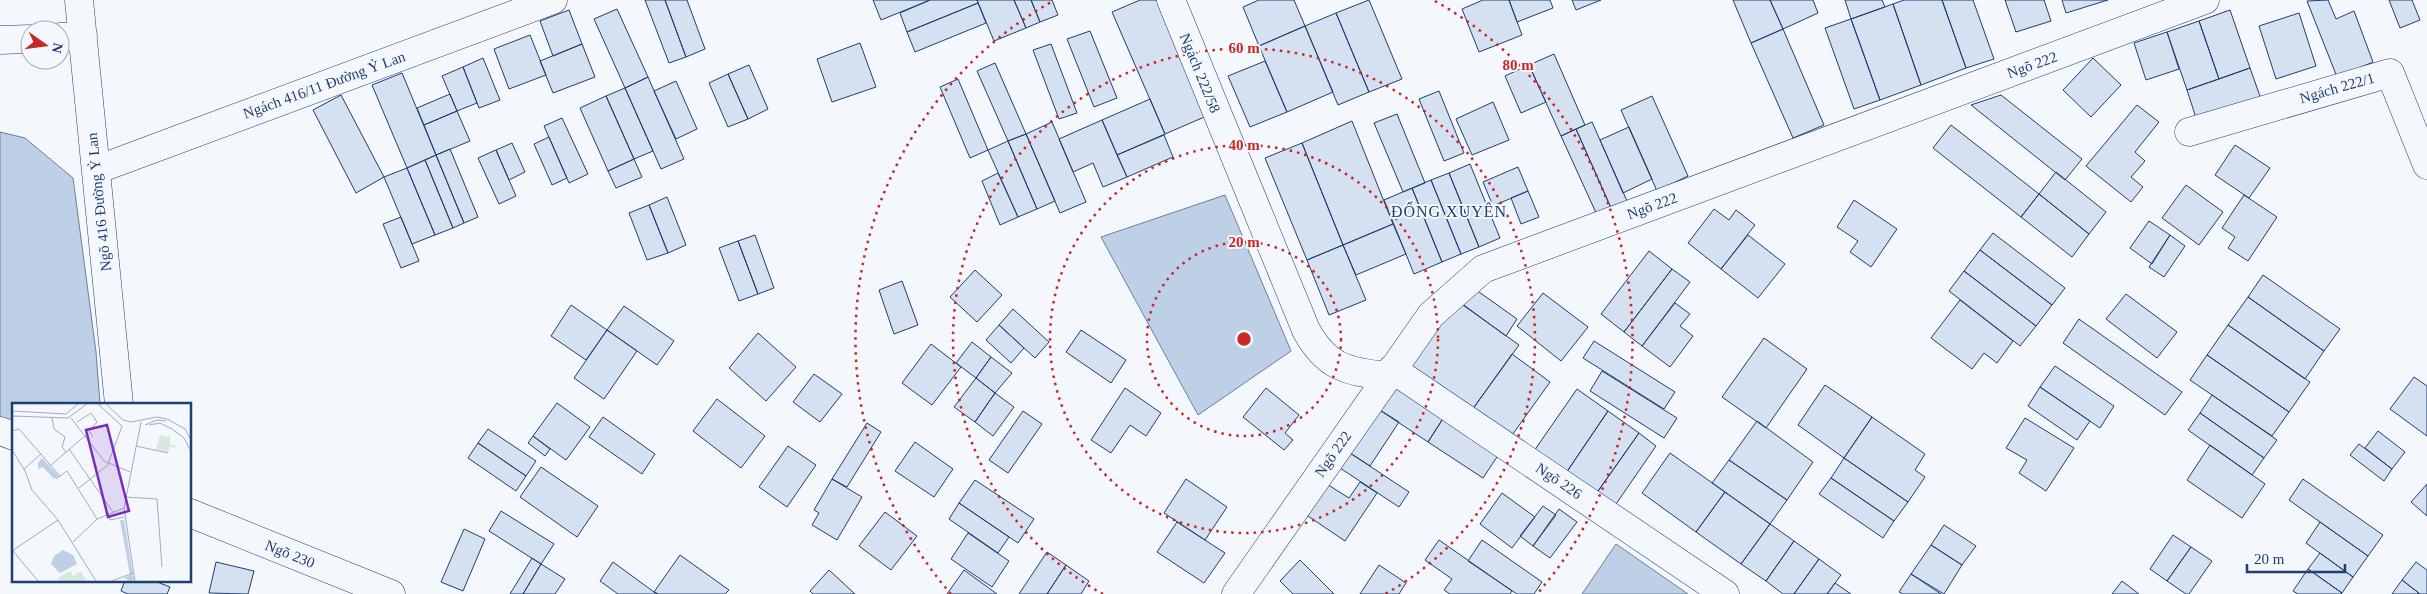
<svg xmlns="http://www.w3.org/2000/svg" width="2427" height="594" viewBox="0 0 2427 594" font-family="Georgia,serif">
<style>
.water{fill:#bed0e5;stroke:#687fa3}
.building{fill:#d5e0f0;stroke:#1d3f73}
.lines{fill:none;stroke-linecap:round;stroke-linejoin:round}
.minor-casing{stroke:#1d3f73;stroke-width:29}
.minor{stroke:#f4f7fb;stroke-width:28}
.ring{fill:none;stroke:#c62828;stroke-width:2.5;stroke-dasharray:2.5 5}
.labels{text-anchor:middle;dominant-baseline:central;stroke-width:4;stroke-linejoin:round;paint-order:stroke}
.street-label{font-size:15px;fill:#1d3f73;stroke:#f4f7fb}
.neighbourhood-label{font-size:16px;letter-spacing:1px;fill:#1d3f73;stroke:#f4f7fb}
.inset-road{fill:none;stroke:#9eadc5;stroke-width:1}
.view{fill:#7b2cbf;fill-opacity:0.15;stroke:#7b2cbf;stroke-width:2.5}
.inset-edge{fill:none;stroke:#1d3f73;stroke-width:2.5}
.centre{fill:#c62828;stroke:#f4f7fb;stroke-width:2.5}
.ring-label{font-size:15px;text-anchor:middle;font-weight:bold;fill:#c62828;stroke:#f4f7fb;stroke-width:4;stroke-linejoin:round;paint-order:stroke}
</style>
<rect width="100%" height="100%" fill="#f4f7fb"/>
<path class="water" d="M 0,132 L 25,138 L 73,178 L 96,352 L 100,404 L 14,404 L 14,427 L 0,421 Z
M 1225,195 L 1291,351 L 1198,415 L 1101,237 Z
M 1616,544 L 1688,594 L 1582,594 Z"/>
<path class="building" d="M 645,0 L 665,0 L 686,57 L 669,63 Z
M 665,0 L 687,0 L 705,49 L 686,57 Z
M 873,0 L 930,0 L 881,20 Z
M 930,0 L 977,0 L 978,3 L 907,32 L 900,13 Z
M 977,0 L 1014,0 L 1026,28 L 994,41 Z
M 1014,0 L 1031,0 L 1040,22 L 1026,28 Z
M 1031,0 L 1052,0 L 1058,15 L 1040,22 Z
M 1140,0 L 1159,0 L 1209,115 L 1165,134 L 1112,12 Z
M 1259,0 L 1294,0 L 1305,26 L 1259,46 L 1243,7 Z
M 1369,0 L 1402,79 L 1369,92 L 1336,13 Z
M 1483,0 L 1509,0 L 1522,35 L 1479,52 L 1462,9 Z
M 1509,0 L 1550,0 L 1553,8 L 1517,22 Z
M 1572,0 L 1601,0 L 1576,10 Z
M 1733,0 L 1770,0 L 1783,29 L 1751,43 Z
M 1770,0 L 1813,0 L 1818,13 L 1783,29 Z
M 1845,0 L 1882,0 L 1885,7 L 1851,19 Z
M 1904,0 L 1942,0 L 1966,68 L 1921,85 L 1893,4 Z
M 1942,0 L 1973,0 L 1994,59 L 1966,68 Z
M 2005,0 L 2044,0 L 2051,21 L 2016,32 Z
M 2062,0 L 2108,0 L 2066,13 Z
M 2328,0 L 2336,19 L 2354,11 L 2373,62 L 2337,77 L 2307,1 Z
M 2389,0 L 2412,0 L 2420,20 L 2400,28 Z
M 978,3 L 986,23 L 915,52 L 907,32 Z
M 1893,4 L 1921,85 L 1880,100 L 1851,19 Z
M 617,9 L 648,77 L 625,88 L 594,19 Z
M 569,10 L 582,44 L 553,56 L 540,21 Z
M 2230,10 L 2250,68 L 2219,79 L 2199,21 Z
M 1336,13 L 1369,92 L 1338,105 L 1305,26 Z
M 2299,13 L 2316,66 L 2276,79 L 2259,26 Z
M 1851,19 L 1880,100 L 1854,109 L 1825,28 Z
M 2199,21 L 2219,79 L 2187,90 L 2167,32 Z
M 1305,26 L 1333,92 L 1287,112 L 1259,46 Z
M 1783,29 L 1824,125 L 1793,138 L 1751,43 Z
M 1090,31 L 1117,98 L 1094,107 L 1067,39 Z
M 2167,32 L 2179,69 L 2146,80 L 2134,43 Z
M 530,35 L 546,75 L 509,89 L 494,49 Z
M 860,43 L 876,87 L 832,102 L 817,59 Z
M 582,44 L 595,77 L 553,93 L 540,61 Z
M 1051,44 L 1077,113 L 1059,119 L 1033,50 Z
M 1554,54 L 1585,125 L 1561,136 L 1529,65 Z
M 483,58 L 500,100 L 479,108 L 463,67 Z
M 2093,58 L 2121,85 L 2091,117 L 2063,90 Z
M 1265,61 L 1287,112 L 1250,127 L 1228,76 Z
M 995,63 L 1026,134 L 1008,141 L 977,71 Z
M 749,65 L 768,109 L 748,119 L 728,74 Z
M 1529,65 L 1546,102 L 1521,113 L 1505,76 Z
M 463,67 L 477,103 L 457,111 L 442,76 Z
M 2250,68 L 2261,99 L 2197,121 L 2187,90 Z
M 402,73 L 436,155 L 407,168 L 372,85 Z
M 728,74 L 748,119 L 728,127 L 709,83 Z
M 648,77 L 684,159 L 661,169 L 625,88 Z
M 958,79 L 988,150 L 970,158 L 940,87 Z
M 676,81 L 697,129 L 676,139 L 654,91 Z
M 625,88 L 653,151 L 634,159 L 606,96 Z
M 1439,91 L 1464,153 L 1444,161 L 1419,99 Z
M 450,94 L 457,111 L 424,125 L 417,108 Z
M 341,95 L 384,177 L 356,193 L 313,110 Z
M 2001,95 L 2082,159 L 2065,180 L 1971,105 Z
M 606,96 L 634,159 L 608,171 L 580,108 Z
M 1652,96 L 1688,176 L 1657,191 L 1621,110 Z
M 1150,99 L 1165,134 L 1117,155 L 1102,120 Z
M 1493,102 L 1509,140 L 1472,155 L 1456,119 Z
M 2137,105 L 2159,122 L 2135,152 L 2145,161 L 2131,177 L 2143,187 L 2131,202 L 2086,166 Z
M 457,111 L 470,141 L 436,155 L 424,125 Z
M 1397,114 L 1425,183 L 1403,192 L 1374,123 Z
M 562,118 L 588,174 L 569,183 L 544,126 Z
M 1102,120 L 1127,177 L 1103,187 L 1093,163 L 1073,172 L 1059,139 Z
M 1352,121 L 1393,224 L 1343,245 L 1302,143 Z
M 1052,122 L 1086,202 L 1060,213 L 1026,134 Z
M 1592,122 L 1627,201 L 1611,208 L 1576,129 Z
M 1951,125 L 2039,194 L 2021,217 L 1933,148 Z
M 1629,127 L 1652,179 L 1623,193 L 1600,140 Z
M 1576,129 L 1611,208 L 1597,215 L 1561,136 Z
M 1026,134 L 1055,201 L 1037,209 L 1008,141 Z
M 1164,135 L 1173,157 L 1127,177 L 1117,155 Z
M 549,137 L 567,178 L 552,185 L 534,144 Z
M 1008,141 L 1037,209 L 1018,217 L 988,150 Z
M 512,143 L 525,172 L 509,180 L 496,150 Z
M 1302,143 L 1343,245 L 1307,260 L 1265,158 Z
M 2235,145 L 2270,168 L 2249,198 L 2215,175 Z
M 450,149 L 478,217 L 464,223 L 436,155 Z
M 496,150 L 516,196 L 499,204 L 478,158 Z
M 436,155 L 464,223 L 453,228 L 425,160 Z
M 634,159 L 642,177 L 616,188 L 608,171 Z
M 425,160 L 453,228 L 435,235 L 407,168 Z
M 1470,164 L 1500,238 L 1479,247 L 1449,173 Z
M 1518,167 L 1528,191 L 1493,206 L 1483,182 Z
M 407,168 L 435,235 L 412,244 L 384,177 Z
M 2056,172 L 2106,212 L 2089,234 L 2039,194 Z
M 998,173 L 1018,217 L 1000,225 L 982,181 Z
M 1449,173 L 1479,247 L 1461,254 L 1431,180 Z
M 1431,180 L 1461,254 L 1442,262 L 1412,188 Z
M 2186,185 L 2223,212 L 2199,245 L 2162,218 Z
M 1412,188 L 1442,262 L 1414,274 L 1384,200 Z
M 1528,191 L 1539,217 L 1521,224 L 1511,198 Z
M 2039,194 L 2089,234 L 2072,257 L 2021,217 Z
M 2244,195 L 2277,217 L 2248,261 L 2228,248 L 2235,237 L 2222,228 Z
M 667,197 L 686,245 L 668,253 L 649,205 Z
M 1854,200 L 1897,229 L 1871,267 L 1850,252 L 1858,241 L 1837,227 Z
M 649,205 L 668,253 L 647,260 L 629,213 Z
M 1714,209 L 1729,220 L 1736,210 L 1755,225 L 1721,269 L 1688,243 Z
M 401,217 L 419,261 L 401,268 L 383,224 Z
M 2149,221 L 2170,235 L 2152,264 L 2130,248 Z
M 1393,224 L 1406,254 L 1356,275 L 1343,245 Z
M 1993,233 L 2065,288 L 2052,305 L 1980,250 Z
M 755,235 L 774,288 L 758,294 L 738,241 Z
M 1748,235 L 1785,264 L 1758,298 L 1721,269 Z
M 2170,235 L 2185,246 L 2164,277 L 2149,267 Z
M 738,241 L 758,294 L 739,301 L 719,248 Z
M 1343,245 L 1366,300 L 1329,315 L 1307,260 Z
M 1980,250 L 2052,305 L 2036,326 L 1964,271 Z
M 1649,251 L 1672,269 L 1624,332 L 1601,314 Z
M 1672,269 L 1690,282 L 1642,346 L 1624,332 Z
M 975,270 L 1002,295 L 977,322 L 950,297 Z
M 1964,271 L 2036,326 L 2020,346 L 1949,291 Z
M 2263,275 L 2340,329 L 2324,351 L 2248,297 Z
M 902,281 L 918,325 L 894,334 L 879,290 Z
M 1472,287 L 1517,319 L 1506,336 L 1461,303 Z
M 1543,293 L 1588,327 L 1561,361 L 1517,326 Z
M 2126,294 L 2177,332 L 2157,358 L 2106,319 Z
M 2248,297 L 2324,351 L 2305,379 L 2228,325 Z
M 1453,298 L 1519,345 L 1472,410 L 1406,363 Z
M 1960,300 L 2013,341 L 1997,363 L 1984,353 L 1972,369 L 1931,338 Z
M 1675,303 L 1690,314 L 1680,326 L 1693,336 L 1670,367 L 1642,346 Z
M 571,305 L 607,330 L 586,360 L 551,336 Z
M 624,306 L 674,341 L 657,365 L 607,330 Z
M 1013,309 L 1049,342 L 1035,358 L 999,325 Z
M 2079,319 L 2182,392 L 2165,415 L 2063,343 Z
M 999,325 L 1024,348 L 1011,363 L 986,340 Z
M 2228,325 L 2310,382 L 2289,412 L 2207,355 Z
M 607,330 L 637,351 L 604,399 L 574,378 Z
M 1081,330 L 1126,360 L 1111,383 L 1066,352 Z
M 758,333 L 796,367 L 766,401 L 729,368 Z
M 1764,338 L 1807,369 L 1766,428 L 1722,397 Z
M 1594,341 L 1675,392 L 1664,409 L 1583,358 Z
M 972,342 L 991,357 L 976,378 L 956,363 Z
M 931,344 L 961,367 L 932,405 L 902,383 Z
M 1512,354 L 1550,382 L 1510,438 L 1472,410 Z
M 2207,355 L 2289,412 L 2272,436 L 2190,380 Z
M 991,357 L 1012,373 L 995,393 L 976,378 Z
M 2055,366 L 2114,406 L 2100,428 L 2040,387 Z
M 1602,371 L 1677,418 L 1664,438 L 1590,391 Z
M 814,374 L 842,394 L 820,422 L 793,402 Z
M 2414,377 L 2427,386 L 2427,436 L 2390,409 Z
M 976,378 L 995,393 L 975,422 L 954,407 Z
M 1389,380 L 1444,417 L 1428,442 L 1372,405 Z
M 1825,385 L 1872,417 L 1844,458 L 1798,425 Z
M 2040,387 L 2090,421 L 2077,440 L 2028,406 Z
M 1125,388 L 1161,413 L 1146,436 L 1130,425 L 1111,453 L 1091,440 Z
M 1266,388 L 1299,415 L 1285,433 L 1293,440 L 1284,450 L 1243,417 Z
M 1577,389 L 1608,411 L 1566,473 L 1534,451 Z
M 995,393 L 1014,407 L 993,436 L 975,422 Z
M 2212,395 L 2277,440 L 2264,458 L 2200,413 Z
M 717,399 L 765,436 L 741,468 L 693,431 Z
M 557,403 L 590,427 L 566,460 L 533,436 Z
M 1372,405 L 1399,422 L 1370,466 L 1344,449 Z
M 1023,411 L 1042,424 L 1008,473 L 989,460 Z
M 1608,411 L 1639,433 L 1596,494 L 1566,473 Z
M 2200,413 L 2264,458 L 2252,475 L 2188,430 Z
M 603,417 L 655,454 L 642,474 L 589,437 Z
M 1444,417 L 1499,454 L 1483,478 L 1428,442 Z
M 1872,417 L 1925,454 L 1915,470 L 1925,477 L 1908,502 L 1844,458 Z
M 2025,418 L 2074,448 L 2046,491 L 2019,473 L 2027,460 L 2006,448 Z
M 1757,421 L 1813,462 L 1787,500 L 1729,460 Z
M 867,423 L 881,432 L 847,487 L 832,479 Z
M 488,429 L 536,461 L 526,476 L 478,443 Z
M 2378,431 L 2405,452 L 2392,469 L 2365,448 Z
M 1639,433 L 1656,446 L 1614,507 L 1596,494 Z
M 533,436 L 550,449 L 545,456 L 528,443 Z
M 915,442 L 953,469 L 934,497 L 895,471 Z
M 478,443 L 526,476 L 516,491 L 468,458 Z
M 2359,444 L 2392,469 L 2384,481 L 2350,455 Z
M 2210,445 L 2265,484 L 2242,518 L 2187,480 Z
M 788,446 L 816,465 L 787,507 L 759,487 Z
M 1344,449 L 1409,492 L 1399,507 L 1334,464 Z
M 1670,453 L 1725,492 L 1696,532 L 1642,493 Z
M 1844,458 L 1908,502 L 1894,521 L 1831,478 Z
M 1729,460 L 1787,500 L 1770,524 L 1712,483 Z
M 541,467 L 598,506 L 577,537 L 520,497 Z
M 1831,478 L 1894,521 L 1883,538 L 1819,494 Z
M 832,479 L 862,497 L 837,540 L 812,525 L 819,513 L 814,510 Z
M 1186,479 L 1227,507 L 1205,540 L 1164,513 Z
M 2303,479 L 2383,535 L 2368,556 L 2289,500 Z
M 975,480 L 1034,519 L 1018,543 L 959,503 Z
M 1322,481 L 1349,498 L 1360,482 L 1377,493 L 1345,541 L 1302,512 Z
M 2427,484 L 2427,516 L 2411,502 Z
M 1725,492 L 1770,524 L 1741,564 L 1696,532 Z
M 1502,493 L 1535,517 L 1512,548 L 1480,524 Z
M 959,503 L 1009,537 L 998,553 L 949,519 Z
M 1543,506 L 1556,515 L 1533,546 L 1520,536 Z
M 1559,509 L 1577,522 L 1550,558 L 1533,546 Z
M 501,511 L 554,544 L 541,564 L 489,531 Z
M 885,512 L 917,536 L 891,570 L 859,546 Z
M 1177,522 L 1225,553 L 1204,583 L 1157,552 Z
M 2320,522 L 2368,556 L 2353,577 L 2306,543 Z
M 1770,524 L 1794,541 L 1766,581 L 1741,564 Z
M 1944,525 L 1976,546 L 1962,565 L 1931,545 Z
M 464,529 L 485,539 L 463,591 L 441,582 Z
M 968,533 L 1009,561 L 992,587 L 951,559 Z
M 2173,535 L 2191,547 L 2167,581 L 2150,569 Z
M 1439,540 L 1512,591 L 1510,594 L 1450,594 L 1444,590 L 1452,579 L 1425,560 Z
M 1482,540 L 1542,582 L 1534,594 L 1517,594 L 1468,561 Z
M 1794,541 L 1819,559 L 1794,594 L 1783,594 L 1766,581 Z
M 1931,545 L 1962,565 L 1944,594 L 1911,574 Z
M 2191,547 L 2212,561 L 2189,594 L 2186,594 L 2167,581 Z
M 1047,552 L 1066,565 L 1047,594 L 1019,594 Z
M 2320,553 L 2353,577 L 2342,593 L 2308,569 Z
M 680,555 L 729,590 L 725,594 L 658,594 L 654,592 Z
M 532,558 L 541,564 L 523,594 L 510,594 Z
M 1819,559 L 1841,575 L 1827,594 L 1794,594 Z
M 1300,560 L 1334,594 L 1293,594 L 1280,581 Z
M 216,562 L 254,571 L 248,594 L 209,593 Z
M 613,562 L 654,592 L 658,594 L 618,594 L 600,581 Z
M 2416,562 L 2427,570 L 2427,594 L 2420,594 L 2402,580 Z
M 541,564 L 565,579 L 555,594 L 523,594 Z
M 1066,565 L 1089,581 L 1081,594 L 1047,594 Z
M 1379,565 L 1406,583 L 1399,594 L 1360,594 Z
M 2308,569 L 2342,593 L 2341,594 L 2298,594 L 2293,591 Z
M 829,570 L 855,594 L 813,594 L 810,591 Z
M 964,570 L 997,594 L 947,594 Z
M 1911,574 L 1941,594 L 1903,594 L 1899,592 Z
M 125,580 L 152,580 L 170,587 L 167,594 L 128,594 L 121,591 Z
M 2402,580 L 2420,594 L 2392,594 Z
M 2122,581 L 2139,594 L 2112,594 Z
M 1835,583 L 1851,594 L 1827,594 Z"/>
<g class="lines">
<defs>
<path id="minor" d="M 79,0 L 119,404
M 1171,0 L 1306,330 C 1326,367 1347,372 1388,376
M 60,37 L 83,36
M 0,40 L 30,39
M 2189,132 L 2390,73 L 2427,165
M 96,170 L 553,0
M 1392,369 L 1725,594
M 0,431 L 14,436
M 190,513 L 391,594
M 1236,594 L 1431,315 L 1483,269 L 2205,0"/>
</defs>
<use href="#minor" class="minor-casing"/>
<use href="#minor" class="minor"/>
</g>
<g class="ring">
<circle cx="1244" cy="339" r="97"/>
<circle cx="1244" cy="339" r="194"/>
<path d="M1103 594A291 291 0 1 1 1385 594"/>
<path d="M951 594A388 388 0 0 1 1053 1M1435 1A388 388 0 0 1 1537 594"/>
</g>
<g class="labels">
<g class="street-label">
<text transform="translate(2032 65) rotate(-20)">Ngõ 222</text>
<text transform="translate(1200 73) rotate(68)">Ngách 222/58</text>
<text transform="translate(324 85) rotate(-20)">Ngách 416/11 Đường Ỷ Lan</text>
<text transform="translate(2337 88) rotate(-16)">Ngách 222/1</text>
<text transform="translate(99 202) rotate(-96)">Ngõ 416 Đường Ỷ Lan</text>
<text transform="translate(1652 206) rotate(-20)">Ngõ 222</text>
<text transform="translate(1333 454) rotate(-55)">Ngõ 222</text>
<text transform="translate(1559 481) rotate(34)">Ngõ 226</text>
<text transform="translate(290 554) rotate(22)">Ngõ 230</text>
</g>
<g class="neighbourhood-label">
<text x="1449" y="211">ĐỔNG XUYÊN</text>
</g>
</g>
<g transform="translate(12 403)">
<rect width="179" height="179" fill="#f4f7fb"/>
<path d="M 148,32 L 158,34 L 158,41 L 167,45 L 158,44 L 156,49 L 144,47 Z" fill="#d7e8df"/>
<path d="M 58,168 L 61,173 L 69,168 L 75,178 L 48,178 L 46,175 Z" fill="#d7e8df"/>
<path d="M 30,55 L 47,73 L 42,76 L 31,64 L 26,66 L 26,60 ZM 108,117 L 112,117 L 122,177 L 118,178 L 112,175 L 118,172 ZM 51,147 L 61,152 L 65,161 L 48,170 L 39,161 L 42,153 Z" fill="#bed0e5"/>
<path class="inset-road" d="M 85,0 L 110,23 L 96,61M 93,0 L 111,17 L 119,19 L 145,14 L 155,16 L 173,26 L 179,37M 0,8 L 54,11 L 67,0M 0,13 L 56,15 L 76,0M 40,15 L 42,26 L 53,34 L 50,44 L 54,49M 59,15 L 92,58 L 118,69M 65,19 L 79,10 L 85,19 L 77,28 L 81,34M 133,22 L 145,17 L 154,18M 137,22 L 148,20 L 160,26 L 172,35 L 179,48M 0,28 L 7,26 L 48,73M 124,43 L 156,50M 57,46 L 101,109M 0,47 L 13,68 L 20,87 L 46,117 L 84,178M 39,62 L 74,32M 12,66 L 29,51M 44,76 L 55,68 L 85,116M 67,85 L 97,61M 114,94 L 145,96 L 150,164M 112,105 L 129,19M 96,110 L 98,117 L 112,114M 61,139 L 85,116 L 112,105 L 123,178M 0,148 L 46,117M 1,148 L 26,178M 100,178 L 121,170"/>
<path class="view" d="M 95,22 L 117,108 L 96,114 L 74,27 Z"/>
<rect width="179" height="179" class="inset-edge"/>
</g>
<circle cx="1244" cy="339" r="8" class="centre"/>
<g class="ring-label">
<text x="1244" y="53">60 m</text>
<text x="1518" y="70">80 m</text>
<text x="1244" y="150">40 m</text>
<text x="1244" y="247">20 m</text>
</g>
<g transform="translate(45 45) rotate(104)"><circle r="24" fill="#f4f7fb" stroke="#9eadc5"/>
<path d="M0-4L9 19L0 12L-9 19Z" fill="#c62828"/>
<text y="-8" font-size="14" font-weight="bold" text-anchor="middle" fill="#1d3f73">N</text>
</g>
<path d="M2247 564v8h98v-8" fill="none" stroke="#1d3f73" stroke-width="2.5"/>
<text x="2254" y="564" font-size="15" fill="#1d3f73" stroke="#f4f7fb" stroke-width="4" paint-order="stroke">20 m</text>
</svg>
